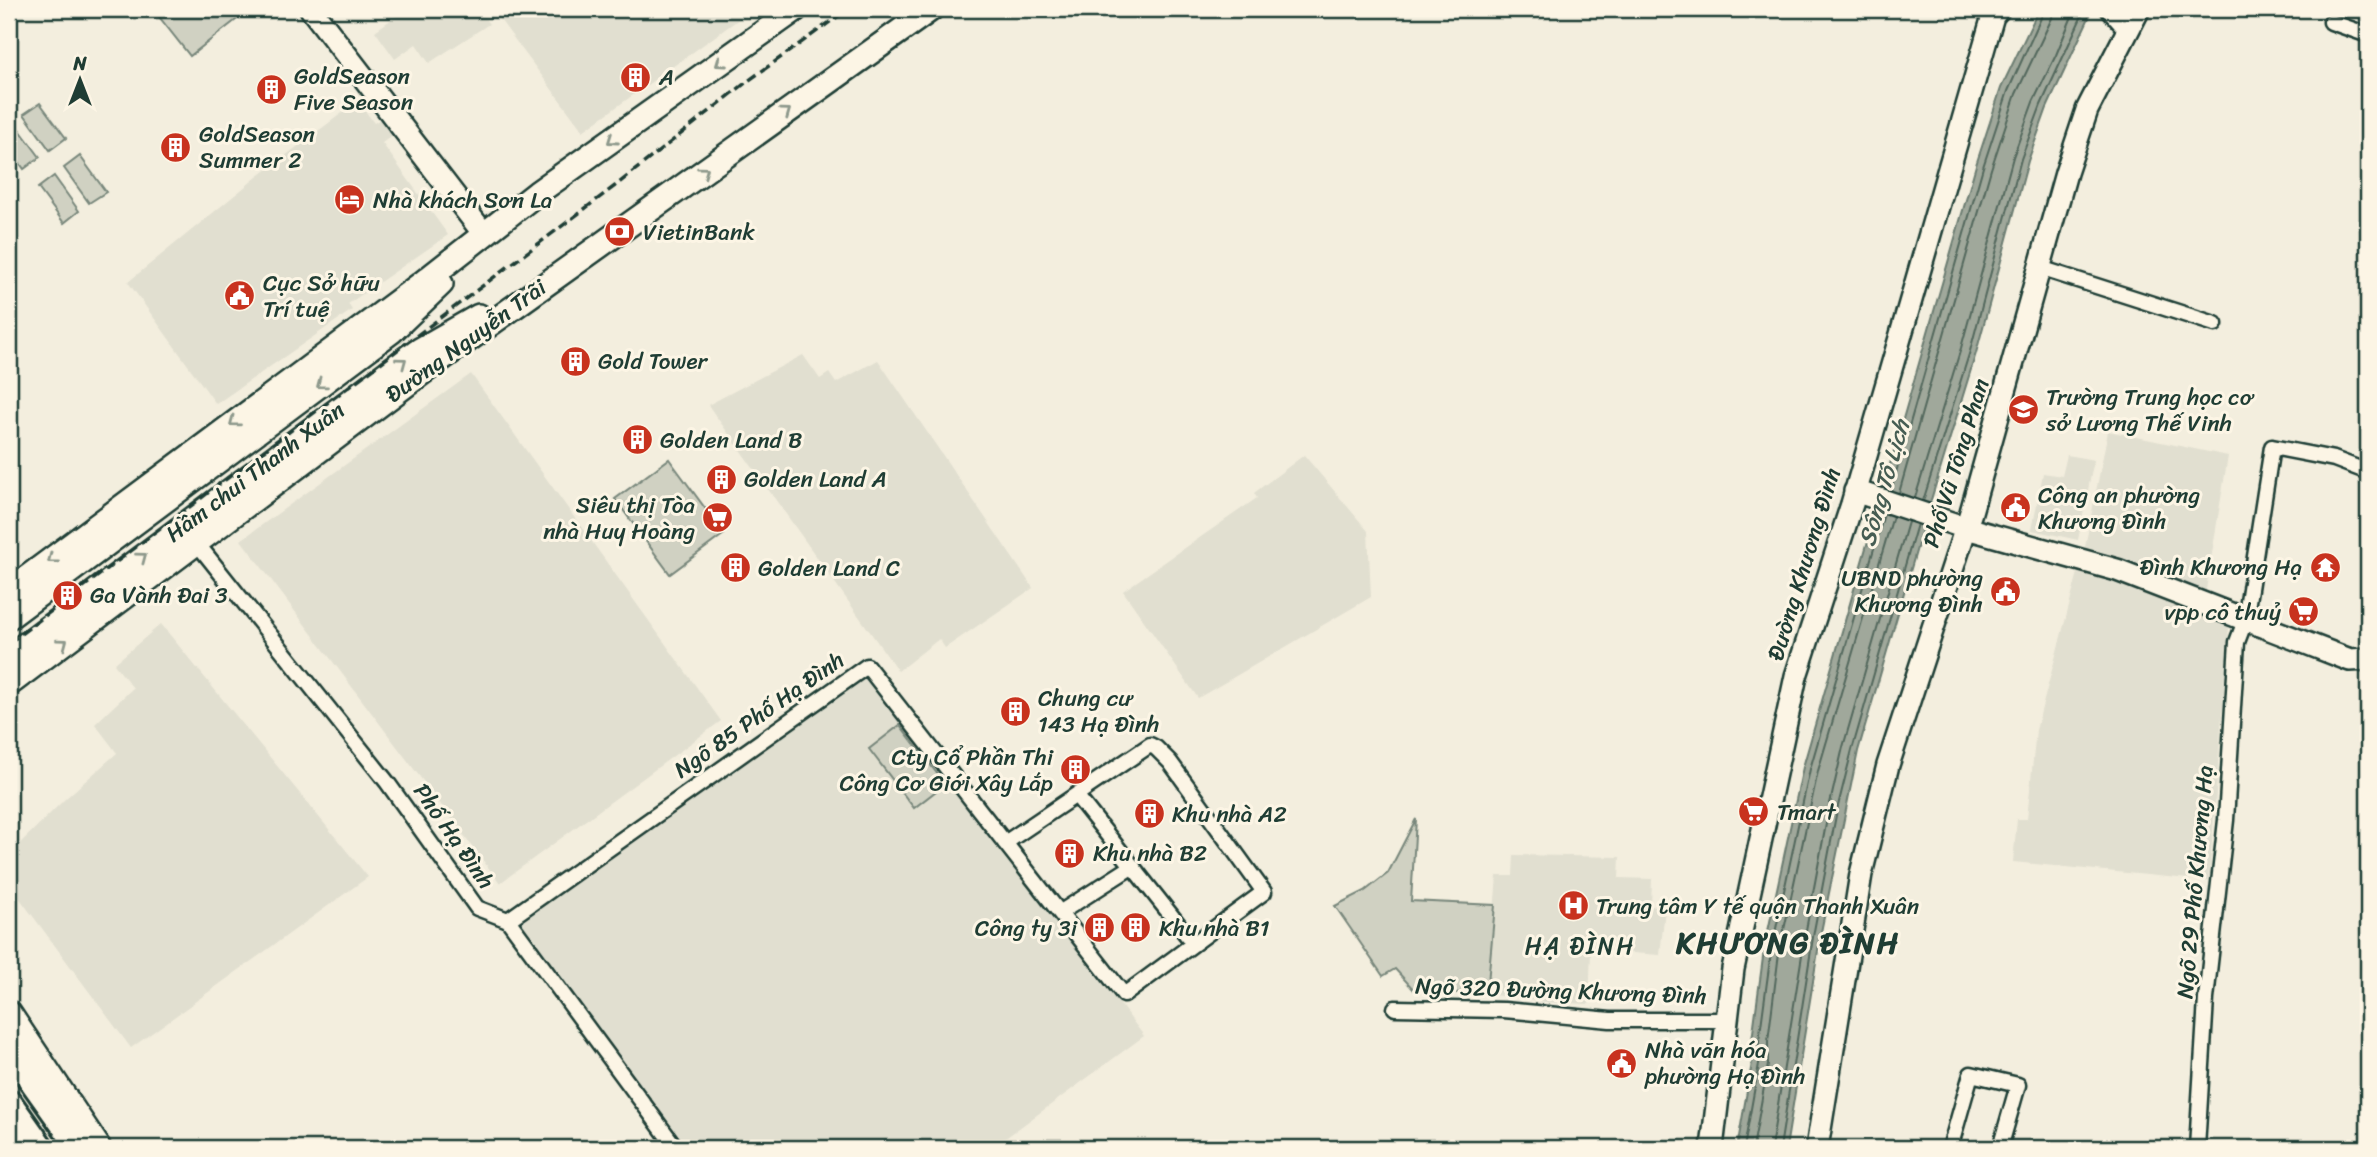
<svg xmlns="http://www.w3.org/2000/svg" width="2377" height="1157" viewBox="0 0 2377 1157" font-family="Sriracha,sans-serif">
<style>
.built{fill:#e1dfd0}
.green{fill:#d0d1c2;stroke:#78877b;stroke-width:2}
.water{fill:#a0a89b;stroke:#6c7d72;stroke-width:2}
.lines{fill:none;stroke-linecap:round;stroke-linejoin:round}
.shore{stroke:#53685d;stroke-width:2}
.street-casing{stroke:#1f3d34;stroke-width:19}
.secondary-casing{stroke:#1f3d34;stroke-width:26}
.primary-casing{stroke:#1f3d34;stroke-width:28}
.highway-casing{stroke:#1f3d34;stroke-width:32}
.street{stroke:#fcf5e5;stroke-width:14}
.secondary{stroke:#fcf5e5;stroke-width:21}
.primary{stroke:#fcf5e5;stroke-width:23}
.highway{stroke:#fcf5e5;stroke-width:26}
.rail{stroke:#1f3d34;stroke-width:3.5;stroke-dasharray:10 5;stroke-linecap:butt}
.oneway{stroke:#8e998c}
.labels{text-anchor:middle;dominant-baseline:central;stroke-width:6;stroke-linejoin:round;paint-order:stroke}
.poi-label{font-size:23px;fill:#1f3d34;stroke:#fcf5e5;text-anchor:start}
.street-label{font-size:23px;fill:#1f3d34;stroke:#fcf5e5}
.water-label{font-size:24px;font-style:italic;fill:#465d53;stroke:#fcf5e5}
.neighbourhood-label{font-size:24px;letter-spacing:2px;fill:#1f3d34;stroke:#fcf5e5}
.district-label{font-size:30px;font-weight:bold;letter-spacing:2px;fill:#1f3d34;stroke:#fcf5e5}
</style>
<rect width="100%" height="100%" fill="#f3eede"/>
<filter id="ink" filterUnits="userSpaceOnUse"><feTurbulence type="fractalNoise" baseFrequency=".0143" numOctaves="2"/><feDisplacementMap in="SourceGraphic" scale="14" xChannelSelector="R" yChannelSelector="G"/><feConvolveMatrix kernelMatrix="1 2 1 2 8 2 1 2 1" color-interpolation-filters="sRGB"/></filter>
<g filter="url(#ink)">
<path class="built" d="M 406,9 L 478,9 L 489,24 L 429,63 L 416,44 L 395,59 L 375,31 Z
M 492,9 L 753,9 L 583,131 Z
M 358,101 L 374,123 L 382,118 L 389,128 L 394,134 L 382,143 L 448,235 L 348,304 L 352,310 L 216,404 L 128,282 L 257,177 Z
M 803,355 L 820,379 L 829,373 L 836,383 L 878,360 L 1033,588 L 945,648 L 939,639 L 898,671 L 708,405 Z
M 471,374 L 721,721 L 500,883 L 241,540 Z
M 2108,431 L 2228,456 L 2205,596 L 2084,552 Z
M 1304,455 L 1368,531 L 1371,597 L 1198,698 L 1123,591 L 1257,498 L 1254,493 Z
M 2067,455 L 2094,460 L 2078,540 L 2032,530 L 2043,473 L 2062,476 Z
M 2080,565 L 2221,618 L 2229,627 L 2209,881 L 2013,862 L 2017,819 L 2027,819 L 2036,730 Z
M 161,624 L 368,877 L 131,1048 L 9,884 L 9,854 L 65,799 L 117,753 L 95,724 L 133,688 L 114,664 Z
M 866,669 L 1144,1036 L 992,1148 L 685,1148 L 517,919 Z
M 1514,855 L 1620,857 L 1619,878 L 1652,879 L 1651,906 L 1665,909 L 1660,955 L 1591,950 L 1589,1004 L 1545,1002 L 1487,994 L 1497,876 L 1513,876 Z"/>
<path class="green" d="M 153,9 L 250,9 L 190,56 Z
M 40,103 L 66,138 L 50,150 L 24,114 Z
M 14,122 L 40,157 L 24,169 L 9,148 L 9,126 Z
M 80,156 L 106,192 L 89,203 L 64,168 Z
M 54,176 L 79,211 L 64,223 L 38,188 Z
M 669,459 L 724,534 L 670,574 L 615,499 Z
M 900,725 L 945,784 L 914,808 L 869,749 Z
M 1416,819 L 1411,901 L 1495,905 L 1487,994 L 1415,991 L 1395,969 L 1383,976 L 1335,906 L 1365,891 L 1388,873 Z"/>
<path class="water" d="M 2039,9 L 2093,9 L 2047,108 L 2028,161 L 1976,353 L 1930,503 L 1858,751 L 1821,932 L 1786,1148 L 1737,1148 L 1752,1063 L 1752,1040 L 1764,950 L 1803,767 L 1976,165 L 2001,88 Z"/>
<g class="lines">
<path class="shore" d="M 1891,490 L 1983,167 L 2008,91 L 2045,9
M 1899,493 L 1991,169 L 2016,94 L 2052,18 L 2053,9
M 1915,498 L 1961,348 L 2013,157 L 2033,102 L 2056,55 L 2075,9
M 1923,501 L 1970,351 L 2021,159 L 2041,105 L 2085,9
M 1744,1148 L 1759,1064 L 1759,1041 L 1771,952 L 1810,769 L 1884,514
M 1753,1148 L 1768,1065 L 1768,1041 L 1779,953 L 1818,771 L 1893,516
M 1771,1148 L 1806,930 L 1829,808 L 1843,747 L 1908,522
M 1780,1148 L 1814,931 L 1837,810 L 1852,750 L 1917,524"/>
<defs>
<path id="street" d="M 2331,22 L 2368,35
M 2040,268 L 2215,324
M 196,542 L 387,782 L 477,908 L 508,920 L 676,1148
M 1076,795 L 1193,943
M 1061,912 L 1133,866
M 508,920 L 867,666 L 1124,995 L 1264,892 L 1170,762 L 1156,748 L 1150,745 L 1005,843
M 1395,1008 L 1504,1010 L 1610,1020 L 1725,1020
M 1950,1148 L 1971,1074 L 2018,1085 L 2000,1148
M 2197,1148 L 2206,999 L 2226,820 L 2237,642 L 2245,621 L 2272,447 L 2334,459 L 2368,472"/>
<path id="secondary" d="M 311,9 L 484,234
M 2112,9 L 2128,27
M 1855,491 L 1966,528 L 2117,570 L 2350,660 L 2368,659
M 1712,1148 L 1733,969 L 1796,676 L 1852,504 L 1993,16 L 1999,9
M 1817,1148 L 1861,874 L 1888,765 L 1971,512 L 2066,173 L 2087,110 L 2139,9"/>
<path id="primary" d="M 9,591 L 421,284 L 537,193 L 796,9
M 9,617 L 392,331 L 441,284
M 9,657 L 411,355 L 479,316
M 9,684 L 423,372 L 931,9
M 9,1013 L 99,1148
M 9,1133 L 19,1148"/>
<path id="highway" d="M 9,1047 L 81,1148
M 9,1104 L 40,1148"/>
</defs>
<use href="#street" class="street-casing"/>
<use href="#secondary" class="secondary-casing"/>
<use href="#primary" class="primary-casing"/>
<use href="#highway" class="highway-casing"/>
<use href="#street" class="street"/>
<use href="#secondary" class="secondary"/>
<use href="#primary" class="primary"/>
<use href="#highway" class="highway"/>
<path class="rail" d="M 9,643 L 615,186 L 748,81 L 848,9"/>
</g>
<defs><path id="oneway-chevron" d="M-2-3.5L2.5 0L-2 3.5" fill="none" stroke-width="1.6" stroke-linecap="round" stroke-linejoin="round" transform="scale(1.75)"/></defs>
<g class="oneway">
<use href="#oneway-chevron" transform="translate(720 63) rotate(145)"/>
<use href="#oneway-chevron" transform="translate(786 112) rotate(-36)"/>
<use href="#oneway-chevron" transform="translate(612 140) rotate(145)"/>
<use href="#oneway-chevron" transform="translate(704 171) rotate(-36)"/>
<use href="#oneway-chevron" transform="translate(402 362) rotate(-37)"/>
<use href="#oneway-chevron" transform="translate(321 384) rotate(143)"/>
<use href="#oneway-chevron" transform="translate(234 422) rotate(143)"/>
<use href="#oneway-chevron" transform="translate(142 557) rotate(-37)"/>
<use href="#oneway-chevron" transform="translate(52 559) rotate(143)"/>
<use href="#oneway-chevron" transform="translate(63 643) rotate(-37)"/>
</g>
</g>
<defs>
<symbol id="building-disc" viewBox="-11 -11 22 22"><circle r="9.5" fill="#c8321e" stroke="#fcf5e5"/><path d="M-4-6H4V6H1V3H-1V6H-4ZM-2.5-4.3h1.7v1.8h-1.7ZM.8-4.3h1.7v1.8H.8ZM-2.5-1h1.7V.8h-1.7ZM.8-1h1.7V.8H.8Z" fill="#fff"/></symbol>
<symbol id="hotel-disc" viewBox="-11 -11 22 22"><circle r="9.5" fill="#c8321e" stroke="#fcf5e5"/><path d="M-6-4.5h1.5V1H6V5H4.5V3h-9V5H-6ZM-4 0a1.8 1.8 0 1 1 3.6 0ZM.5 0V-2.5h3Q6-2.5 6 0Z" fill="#fff"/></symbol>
<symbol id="bank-disc" viewBox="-11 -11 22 22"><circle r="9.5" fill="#c8321e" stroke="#fcf5e5"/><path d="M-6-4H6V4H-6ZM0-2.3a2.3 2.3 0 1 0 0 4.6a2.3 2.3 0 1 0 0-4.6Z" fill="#fff"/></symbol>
<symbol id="civic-disc" viewBox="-11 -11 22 22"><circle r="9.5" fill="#c8321e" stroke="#fcf5e5"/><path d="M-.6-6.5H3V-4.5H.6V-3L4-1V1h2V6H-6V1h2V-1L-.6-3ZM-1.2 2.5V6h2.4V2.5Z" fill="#fff"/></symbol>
<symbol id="school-disc" viewBox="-11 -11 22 22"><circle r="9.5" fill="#c8321e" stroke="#fcf5e5"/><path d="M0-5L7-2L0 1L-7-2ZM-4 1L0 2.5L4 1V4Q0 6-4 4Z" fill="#fff"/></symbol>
<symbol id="supermarket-disc" viewBox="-11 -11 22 22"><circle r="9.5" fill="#c8321e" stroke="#fcf5e5"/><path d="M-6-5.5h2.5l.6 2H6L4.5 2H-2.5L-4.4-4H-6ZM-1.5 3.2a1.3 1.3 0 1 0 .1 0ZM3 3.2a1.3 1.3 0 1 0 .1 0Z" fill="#fff"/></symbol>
<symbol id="temple-disc" viewBox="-11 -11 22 22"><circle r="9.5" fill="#c8321e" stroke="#fcf5e5"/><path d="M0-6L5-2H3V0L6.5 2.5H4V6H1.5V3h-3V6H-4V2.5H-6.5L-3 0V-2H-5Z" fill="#fff"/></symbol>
<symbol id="hospital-disc" viewBox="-11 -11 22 22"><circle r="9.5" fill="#c8321e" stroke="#fcf5e5"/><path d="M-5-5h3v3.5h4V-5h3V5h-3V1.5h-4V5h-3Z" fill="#fff"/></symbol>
</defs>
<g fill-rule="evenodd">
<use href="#building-disc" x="618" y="60" width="35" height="35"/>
<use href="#building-disc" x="254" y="72" width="35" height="35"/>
<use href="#building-disc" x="158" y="130" width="35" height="35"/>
<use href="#hotel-disc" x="332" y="182" width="35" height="35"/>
<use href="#bank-disc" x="602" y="214" width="35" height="35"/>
<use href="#civic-disc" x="222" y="278" width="35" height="35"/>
<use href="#building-disc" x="558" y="344" width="35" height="35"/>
<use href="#school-disc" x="2006" y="392" width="35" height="35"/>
<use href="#building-disc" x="620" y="422" width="35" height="35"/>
<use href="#building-disc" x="704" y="462" width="35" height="35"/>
<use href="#civic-disc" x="1998" y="490" width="35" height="35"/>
<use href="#supermarket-disc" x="700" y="500" width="35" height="35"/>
<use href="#temple-disc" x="2308" y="550" width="35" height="35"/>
<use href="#building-disc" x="718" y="550" width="35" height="35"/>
<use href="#civic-disc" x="1988" y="574" width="35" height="35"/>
<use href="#building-disc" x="50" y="578" width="35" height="35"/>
<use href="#supermarket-disc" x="2286" y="594" width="35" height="35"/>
<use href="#building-disc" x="998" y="694" width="35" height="35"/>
<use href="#building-disc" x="1058" y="752" width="35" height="35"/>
<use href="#supermarket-disc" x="1736" y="794" width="35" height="35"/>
<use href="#building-disc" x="1132" y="796" width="35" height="35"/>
<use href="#building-disc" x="1052" y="836" width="35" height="35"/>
<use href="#hospital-disc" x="1556" y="888" width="35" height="35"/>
<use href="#building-disc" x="1082" y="910" width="35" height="35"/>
<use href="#building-disc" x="1118" y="910" width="35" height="35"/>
<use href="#civic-disc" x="1604" y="1046" width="35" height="35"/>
</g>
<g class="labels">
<g class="poi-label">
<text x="294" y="76">GoldSeason<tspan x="294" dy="26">Five Season</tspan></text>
<text x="659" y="77">A</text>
<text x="199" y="134">GoldSeason<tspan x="199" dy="26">Summer 2</tspan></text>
<text x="373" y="200">Nhà khách Sơn La</text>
<text x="643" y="232">VietinBank</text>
<text x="263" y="283">Cục Sở hữu<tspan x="263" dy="26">Trí tuệ</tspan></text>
<text x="598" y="361">Gold Tower</text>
<text x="2046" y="397">Trường Trung học cơ<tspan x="2046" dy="26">sở Lương Thế Vinh</tspan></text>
<text x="660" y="440">Golden Land B</text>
<text x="744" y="479">Golden Land A</text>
<text x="2038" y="495">Công an phường<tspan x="2038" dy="26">Khương Đình</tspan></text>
<text x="695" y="505" text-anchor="end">Siêu thị Tòa<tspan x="695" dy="26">nhà Huy Hoàng</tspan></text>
<text x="2302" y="567" text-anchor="end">Đình Khương Hạ</text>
<text x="758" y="568">Golden Land C</text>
<text x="1983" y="578" text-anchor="end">UBND phường<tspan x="1983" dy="26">Khương Đình</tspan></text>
<text x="90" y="595">Ga Vành Đai 3</text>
<text x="2281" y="612" text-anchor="end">vpp cô thuỷ</text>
<text x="1038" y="698">Chung cư<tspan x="1038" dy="26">143 Hạ Đình</tspan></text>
<text x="1053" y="757" text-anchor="end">Cty Cổ Phần Thi<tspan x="1053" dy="26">Công Cơ Giới Xây Lắp</tspan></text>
<text x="1777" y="812">Tmart</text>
<text x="1172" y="814">Khu nhà A2</text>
<text x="1093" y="853">Khu nhà B2</text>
<text x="1596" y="906">Trung tâm Y tế quận Thanh Xuân</text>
<text x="1077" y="928" text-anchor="end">Công ty 3i</text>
<text x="1159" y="928">Khu nhà B1</text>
<text x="1645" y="1050">Nhà văn hóa<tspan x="1645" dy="26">phường Hạ Đình</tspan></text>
</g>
<g class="street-label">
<text transform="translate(466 341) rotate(-36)">Đường Nguyễn Trãi</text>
<text transform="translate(1956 463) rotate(-73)">Phố Vũ Tông Phan</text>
<text transform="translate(255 472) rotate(-37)">Hầm chui Thanh Xuân</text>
<text transform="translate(1804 564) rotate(-73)">Đường Khương Đình</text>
<text transform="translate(759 715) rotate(-35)">Ngõ 85 Phố Hạ Đình</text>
<text transform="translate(454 836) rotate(55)">Phố Hạ Đình</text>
<text transform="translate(2195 882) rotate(-85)">Ngõ 29 Phố Khương Hạ</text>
<text transform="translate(1561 991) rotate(2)">Ngõ 320 Đường Khương Đình</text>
</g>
<g class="water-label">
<text transform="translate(1884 483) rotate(-74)">Sông Tô Lịch</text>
</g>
<g class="neighbourhood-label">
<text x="1580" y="946">HẠ ĐÌNH</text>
</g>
<g class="district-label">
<text x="1788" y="943">KHƯƠNG ĐÌNH</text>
</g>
</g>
<rect width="2377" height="1157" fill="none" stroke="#fcf5e5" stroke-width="35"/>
<rect x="18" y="18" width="2342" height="1122" fill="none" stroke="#1f3d34" stroke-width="2.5" filter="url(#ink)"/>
<g transform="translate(80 80)" stroke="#fcf5e5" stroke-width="5" paint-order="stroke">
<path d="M0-5L12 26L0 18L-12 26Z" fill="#1f3d34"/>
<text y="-10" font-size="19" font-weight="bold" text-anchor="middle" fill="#1f3d34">N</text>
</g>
</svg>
